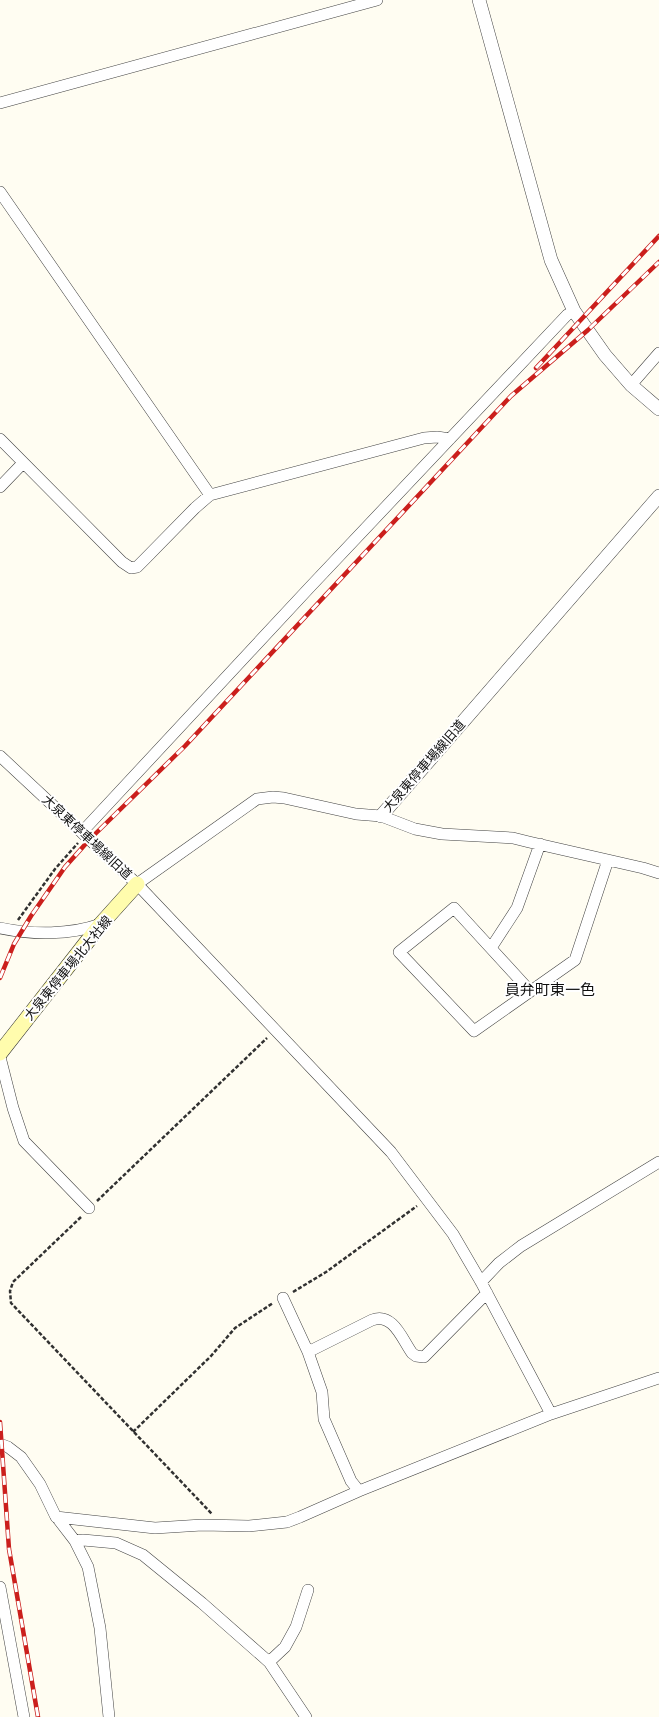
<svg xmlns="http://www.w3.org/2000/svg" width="659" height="1717" viewBox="0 0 659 1717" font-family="Merriweather,'Noto Sans JP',serif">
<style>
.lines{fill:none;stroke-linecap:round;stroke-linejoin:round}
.minor-casing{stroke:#424242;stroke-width:12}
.tertiary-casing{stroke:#424242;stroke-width:14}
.secondary-casing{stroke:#313131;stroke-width:16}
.path{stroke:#313131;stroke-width:2.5;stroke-dasharray:4 2;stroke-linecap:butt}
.minor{stroke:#fff;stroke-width:11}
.tertiary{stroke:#fff;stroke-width:13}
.secondary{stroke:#fffcad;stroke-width:15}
.rail-casing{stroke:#cb1f1c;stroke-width:4.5}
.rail{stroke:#fff;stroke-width:3;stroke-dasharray:9;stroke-linecap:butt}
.labels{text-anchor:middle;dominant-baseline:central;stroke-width:4;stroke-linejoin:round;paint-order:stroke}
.street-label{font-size:13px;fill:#0f0f0f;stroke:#fff}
.quarter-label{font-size:15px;fill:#0f0f0f;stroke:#fff}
</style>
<rect width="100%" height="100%" fill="#fffdf2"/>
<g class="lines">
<defs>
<path id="minor" d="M 0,103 L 377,0
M 0,192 L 210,495
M 631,385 L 659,353
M 0,439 L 122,562 L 131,568 L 137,567 L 145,559 L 195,508 L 210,495 L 424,438 L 437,437 L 450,439
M 0,487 L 23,463
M 0,756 L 137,884 L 391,1152 L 453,1234 L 481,1282 L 551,1414
M 82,832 L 310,587 L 567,315 L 574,311
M 137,884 L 257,799 L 273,797 L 284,798 L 356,814 L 381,816 L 415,829 L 442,834 L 513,838 L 529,842 L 643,868 L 659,873
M 0,928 C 33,935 70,935 101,924
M 491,948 L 517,908 L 540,844
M 530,991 L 454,908 L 399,952 L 474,1031 L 575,960 L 608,860
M 0,1057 L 13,1108 L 24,1141 L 89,1208
M 481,1282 L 499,1263 L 521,1246 L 659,1162
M 283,1298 L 308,1352
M 0,1444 L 8,1447 L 21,1457 L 40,1484 L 55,1515 L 75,1541 L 88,1567 L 100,1628 L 109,1717
M 359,1491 L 351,1481 L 324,1419 L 322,1392 L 308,1352 L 372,1320 C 393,1312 402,1339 412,1353 L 416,1356 L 424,1357 L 487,1293
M 56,1517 L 155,1528 L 202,1525 L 249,1526 L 287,1522 L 300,1517 L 359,1491 L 551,1414 L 659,1378
M 75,1541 L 83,1540 L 116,1543 L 143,1555 L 202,1603 L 269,1662 L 306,1717
M 0,1587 L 24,1717
M 269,1662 L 285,1647 L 296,1627 L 308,1590"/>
<path id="tertiary" d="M 479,0 L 551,260 L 574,311 L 605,355 L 631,385 L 659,409
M 381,816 L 659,496"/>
<path id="secondary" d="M 0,1053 L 101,924 L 137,884"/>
</defs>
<use href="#minor" class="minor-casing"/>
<use href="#tertiary" class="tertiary-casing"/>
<use href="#secondary" class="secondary-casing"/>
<path class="path" d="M 18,920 L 55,869 L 78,843
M 97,1201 L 267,1038
M 81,1217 L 13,1282 L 10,1291 L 11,1303 L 212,1514
M 293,1292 L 326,1272 L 417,1206
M 133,1432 L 211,1356 L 235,1328 L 273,1303"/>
<use href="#minor" class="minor"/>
<use href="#tertiary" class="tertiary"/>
<use href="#secondary" class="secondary"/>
<defs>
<path id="rail" d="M 536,368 L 659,236
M 0,978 L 14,944 L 31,916 L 65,867 L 90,839 L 185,746 L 511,396 L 588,330 L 659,262
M 0,1422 L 9,1549 L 38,1717"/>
</defs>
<use href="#rail" class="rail-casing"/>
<use href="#rail" class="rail"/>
</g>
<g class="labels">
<g class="street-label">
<text transform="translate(424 766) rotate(-49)">大泉東停車場線旧道</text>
<text transform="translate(87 837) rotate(43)">大泉東停車場線旧道</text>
<text transform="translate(68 968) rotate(-51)">大泉東停車場北大社線</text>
</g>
<g class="quarter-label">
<text x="550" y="989">員弁町東一色</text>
</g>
</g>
</svg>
